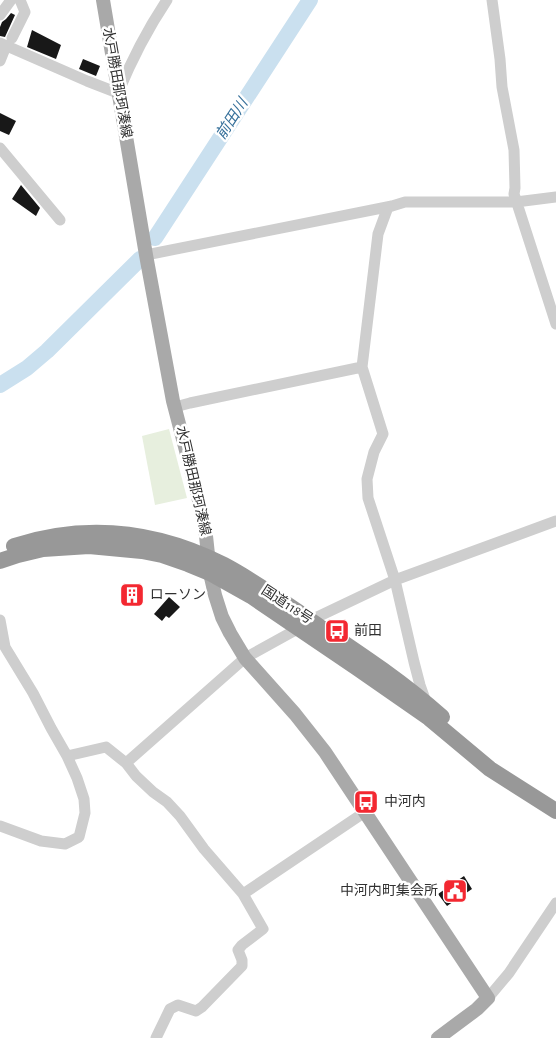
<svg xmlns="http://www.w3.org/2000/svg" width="556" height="1038" viewBox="0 0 556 1038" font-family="'Alegreya Sans','Noto Sans JP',sans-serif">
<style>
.green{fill:#e7efde}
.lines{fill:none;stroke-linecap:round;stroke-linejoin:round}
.river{stroke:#cae0ef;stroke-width:16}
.building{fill:#181818}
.minor{stroke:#cecece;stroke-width:11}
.major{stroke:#a9a9a9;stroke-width:14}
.highway{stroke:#989898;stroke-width:16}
.labels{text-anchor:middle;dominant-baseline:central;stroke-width:5;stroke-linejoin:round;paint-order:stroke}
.street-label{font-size:14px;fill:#313131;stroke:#fff}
.poi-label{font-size:14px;fill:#313131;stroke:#fff;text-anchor:start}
.water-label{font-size:15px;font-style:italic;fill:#37719b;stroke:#fff}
</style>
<rect width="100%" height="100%" fill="#fff"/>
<path class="green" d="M 169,429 L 187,498 L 155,505 L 142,436 Z"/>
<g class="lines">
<path class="river" d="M 155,238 L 310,0
M 0,385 L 27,368 L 47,351 L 140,259"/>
</g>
<path class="building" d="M 11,13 L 15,15 L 5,37 L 0,36 L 0,27 L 2,22 L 6,19 Z
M 32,30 L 61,45 L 56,59 L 27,47 Z
M 83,59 L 100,66 L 96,76 L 79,69 Z
M 0,113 L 16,121 L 9,135 L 0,131 Z
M 21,185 L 40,208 L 36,216 L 12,199 Z
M 135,583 L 143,599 L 130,606 L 122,590 Z
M 169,597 L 180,607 L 169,618 L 166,616 L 162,621 L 154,614 Z
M 464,876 L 472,889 L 447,906 L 438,894 Z"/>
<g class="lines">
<path class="minor" d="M 492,0 L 500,59 L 502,87 L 514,150 L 515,188 L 514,194 L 556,324
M 0,15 L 11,0
M 12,38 L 25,12 L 20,0
M 0,43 L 87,81 L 118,93 C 132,59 147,30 167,0
M 0,61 L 6,46
M 0,148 L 60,220
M 146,255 L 392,206 L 405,202 L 516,202 L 556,197
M 362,367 L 378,234 L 388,207
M 175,407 L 190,403 L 362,367 L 383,434 L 374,452 L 367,479 L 368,498 L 395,580 L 414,662 L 420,685 L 426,702
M 0,620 L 5,647 L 33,693 L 51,728 L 67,756 L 77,778 L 84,799 L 85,813 L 79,837 L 65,844 L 41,841 L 0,826
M 67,756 L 106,747 L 126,763 L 245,658 L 292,632 L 311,620 L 395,580 L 556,521
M 126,763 L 136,776 L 153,792 L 167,802 L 180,816 L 204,849 L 243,894
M 488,998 L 509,973 L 556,903
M 156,1038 L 170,1009 L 178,1005 L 196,1011 L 202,1007 L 242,966 L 242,960 L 238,950 L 242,945 L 263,929 L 243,894 L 365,812"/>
<path class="major" d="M 103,0 L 146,255 L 173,401 L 200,504 L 206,536 L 210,573 L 215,595 L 222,617 L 230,633 L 245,658 L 295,714 L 325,752 L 488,998 L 477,1009 L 438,1038"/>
<path class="highway" d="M 14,546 C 86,523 157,531 224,565 C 258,583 289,606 320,627 C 362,655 404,683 442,717
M 0,561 L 18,555 L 43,549 L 89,546 L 142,551 L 162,555 L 188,564 L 210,573 L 251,596 L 357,668 L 429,718 L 490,769 L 556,811"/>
</g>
<defs>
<symbol id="building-square" viewBox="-11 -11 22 22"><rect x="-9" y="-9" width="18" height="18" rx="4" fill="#f32831" stroke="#fff"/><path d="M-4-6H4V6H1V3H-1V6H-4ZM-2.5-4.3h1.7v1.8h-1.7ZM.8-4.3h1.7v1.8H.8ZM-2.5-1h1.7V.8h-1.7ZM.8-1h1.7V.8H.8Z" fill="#fff"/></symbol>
<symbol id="bus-square" viewBox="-11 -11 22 22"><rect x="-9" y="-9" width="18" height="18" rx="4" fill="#f32831" stroke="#fff"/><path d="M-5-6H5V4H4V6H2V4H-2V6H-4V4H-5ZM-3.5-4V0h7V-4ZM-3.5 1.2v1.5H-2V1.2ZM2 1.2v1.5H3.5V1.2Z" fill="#fff"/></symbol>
<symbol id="civic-square" viewBox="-11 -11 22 22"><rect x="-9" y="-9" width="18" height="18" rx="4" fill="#f32831" stroke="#fff"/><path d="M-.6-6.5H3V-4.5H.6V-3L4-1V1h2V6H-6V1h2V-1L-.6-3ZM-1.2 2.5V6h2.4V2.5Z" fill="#fff"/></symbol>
</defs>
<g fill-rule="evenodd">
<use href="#building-square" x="118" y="581" width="28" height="28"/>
<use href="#bus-square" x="323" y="617" width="28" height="28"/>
<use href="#bus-square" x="352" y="788" width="28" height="28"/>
<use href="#civic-square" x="441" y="877" width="28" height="28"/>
</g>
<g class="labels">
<g class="street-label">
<text transform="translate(117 83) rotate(80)">水戸勝田那珂湊線</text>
<text transform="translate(193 481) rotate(77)">水戸勝田那珂湊線</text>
<text transform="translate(287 605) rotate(33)">国道118号</text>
</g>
<g class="poi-label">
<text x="150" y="595">ローソン</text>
<text x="354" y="631">前田</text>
<text x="384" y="802">中河内</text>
<text x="438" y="891" text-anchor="end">中河内町集会所</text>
</g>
<g class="water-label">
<text transform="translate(232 119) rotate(-57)">前田川</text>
</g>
</g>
</svg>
